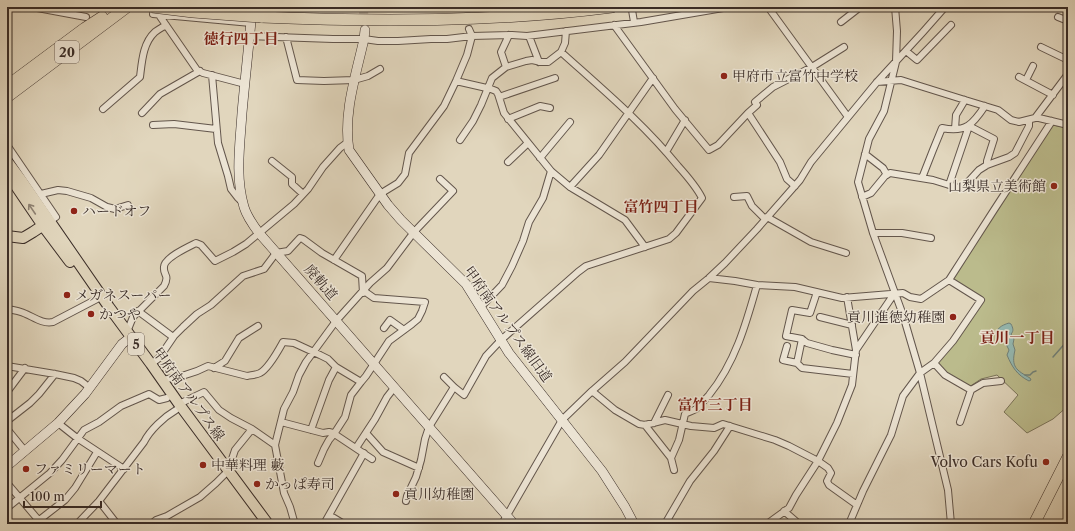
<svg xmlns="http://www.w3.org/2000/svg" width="1075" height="531" viewBox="0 0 1075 531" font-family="'Libre Caslon Text','Noto Serif JP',serif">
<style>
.green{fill:#bbbb8c;stroke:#7a745a}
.water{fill:#94b9b2;stroke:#70817a}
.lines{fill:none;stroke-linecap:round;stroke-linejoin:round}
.stream{stroke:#70817a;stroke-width:1.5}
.street-tunnel{stroke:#bfb49f;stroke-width:6;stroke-dasharray:6 3;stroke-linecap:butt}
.secondary-tunnel{stroke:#bfb49f;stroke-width:9;stroke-dasharray:9 4.5;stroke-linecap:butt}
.street-casing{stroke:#63564c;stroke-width:8}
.secondary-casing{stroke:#392c27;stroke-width:10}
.primary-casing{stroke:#392c27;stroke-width:12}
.highway-casing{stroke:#392c27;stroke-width:12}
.street{stroke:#ece4d4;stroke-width:6}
.secondary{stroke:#ece4d4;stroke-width:9}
.primary{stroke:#e1d6bd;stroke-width:10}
.highway{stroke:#e1d6bd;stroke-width:11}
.highway-bridge-casing{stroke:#392c27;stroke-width:12;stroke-linecap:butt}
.highway-bridge{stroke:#e1d6bd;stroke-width:11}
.oneway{stroke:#8d8172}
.poi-dot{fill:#8f2418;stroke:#ece4d4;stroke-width:1.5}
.labels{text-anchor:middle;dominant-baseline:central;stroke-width:3;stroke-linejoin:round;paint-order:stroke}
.shield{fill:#ece4d4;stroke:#6f635b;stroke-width:1}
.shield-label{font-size:13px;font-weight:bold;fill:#392c27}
.poi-label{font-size:14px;fill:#392c27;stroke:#ece4d4;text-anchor:start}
.street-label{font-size:14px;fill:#392c27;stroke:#ece4d4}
.neighbourhood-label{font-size:15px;font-weight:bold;fill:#7a1f14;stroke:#ece4d4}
</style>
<rect width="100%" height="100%" fill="#e1d6bd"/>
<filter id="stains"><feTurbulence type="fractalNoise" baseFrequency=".005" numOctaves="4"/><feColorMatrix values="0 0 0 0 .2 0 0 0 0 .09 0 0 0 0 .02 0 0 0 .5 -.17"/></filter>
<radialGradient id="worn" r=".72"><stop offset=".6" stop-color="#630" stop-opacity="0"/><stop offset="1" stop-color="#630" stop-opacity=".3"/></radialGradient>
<path class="green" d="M 1053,125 L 1068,128 L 1068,406 L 1053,419 L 1027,433 L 1004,412 L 1018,395 L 997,375 L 981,379 L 969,387 L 947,374 L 936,362 L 982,300 L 952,279 Z"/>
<path class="water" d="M 1009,323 L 1011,324 C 1013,328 1014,331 1011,334 L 1014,339 L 1013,344 L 1015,350 C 1011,367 1016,370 1030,378 L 1031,380 L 1029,381 C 1017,375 1012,367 1007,355 L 1009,350 L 1003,338 L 1001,337 L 998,339 L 997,338 C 994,329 1002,325 1009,323 Z"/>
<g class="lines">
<path class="stream" d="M 1053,357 L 1068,340
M 1025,375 L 1030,375 L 1033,372 L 1036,371"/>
<path class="street-tunnel" d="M 467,7 L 469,29"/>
<path class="secondary-tunnel" d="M 363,7 L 365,26"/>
<defs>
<path id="street" d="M 32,7 L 86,17
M 768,7 L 848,117
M 895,7 L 897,31 L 896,62 L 884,111 L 869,139 L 858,182 L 873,233 L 903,315 L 920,373 L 948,490 L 951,524
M 632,10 L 634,22
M 153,14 L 251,23
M 159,15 L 197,70 L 203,73 L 245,84
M 1058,17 L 1068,21
M 841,22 L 859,8 L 859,7
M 614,25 L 675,109 L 709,150 L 718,145 L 748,113 L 757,105 L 755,102 L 773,87 L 812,67 L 844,47
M 250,36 L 333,39 L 364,39 L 378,41 L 398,41 L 431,39 L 447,39 L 472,36 L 512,35 L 527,36 L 641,22 L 729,7
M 529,36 L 539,62
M 286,37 L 297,80 L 324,81 L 354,80 L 368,76 L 380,69
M 1041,47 L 1068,60
M 906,51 L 917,60 L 951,25
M 506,67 L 526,61 L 532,60 L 541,62 L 548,62 L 561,52 L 565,43 L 566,31
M 212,75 L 218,143 L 228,176 L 231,189 L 238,198 L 242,202
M 1019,77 L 1053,95
M 1026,80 L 1033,66
M 456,81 L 491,89 L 496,91 L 498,94 L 504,113 L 551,171 L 570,187 L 625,220 L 645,247
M 877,82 L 901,80 L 920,86 L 965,100 L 998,110 L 1011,120 L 1019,122 L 1035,118 L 1039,118 L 1068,125
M 499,97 L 555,78
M 103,109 L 140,77 C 142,61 143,43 155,32 C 159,29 163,27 166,25
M 142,113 L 160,94 L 200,71
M 748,113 L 780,162 L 787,179 L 795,186
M 1035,118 L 1068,74
M 508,119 L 540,106 L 550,108
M 153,125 L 174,124 L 216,129
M 955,129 L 956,115 L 965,100
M 460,140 L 473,121 L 481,105 L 492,78 L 506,67 L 501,52 L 509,35
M 7,145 L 56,217 L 50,221
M 666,152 L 685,120
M 865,154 L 883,168 L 887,175
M 540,158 L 570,122
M 272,161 L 292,177 L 292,184 L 303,194
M 508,162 L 528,143
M 922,178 L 933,150 L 942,128 C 966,133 973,124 985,106
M 949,185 L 969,126 L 994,139 L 987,161 L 987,165
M 570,187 L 599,155 L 653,78
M 41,194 L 58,190 L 67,191 L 91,198 L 107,207 L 115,209 L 128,205
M 734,197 L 747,196 L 752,206 L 765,219
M 862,197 L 871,193 L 885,176 L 890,173 L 933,180 L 959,188 L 962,187 L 968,182 L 979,170 L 987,165 L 1009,157 L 1015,153 L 1029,126 L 1029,120
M 767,217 L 811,242 L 846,253
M 873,233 L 902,233 L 931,238
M 334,260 L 380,194 L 398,183 L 405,174 L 409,153 L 444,106 L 456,81 L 467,55 L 472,36 L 469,29
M 709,278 L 735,281 L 757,285 L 795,287 L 842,298 L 903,293 L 910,297 L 921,299 L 949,280 L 994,210 L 1052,121
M 817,292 L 810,313 L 792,310 L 786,336 L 802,339 L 807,343 L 832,350 L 856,355
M 847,297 L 856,350
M 481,307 L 502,285 L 512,266 L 523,241 L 529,222 L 543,198 L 551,171
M 7,309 C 14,310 20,311 26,314 C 35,318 43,324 53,322 L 97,299
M 138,311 L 173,337
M 820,317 L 852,325
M 384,328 L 390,320 L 404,330
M 127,332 L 133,317 L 164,286 C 170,274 163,276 164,267 C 164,258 188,247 196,243 L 201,245 L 215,261 L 233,252 L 246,244 L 294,204 L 308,189 L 323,167 L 340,148 L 348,142
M 787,346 L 783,360 L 797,363 L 802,368 L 853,374
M 797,363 L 802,339
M 934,363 L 945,375 L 971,390
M 151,364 L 159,358 L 174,336 L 183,327 L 197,314 L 211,305 L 243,276 L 264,269 L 276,253 L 288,251 L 300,238 L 303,239 L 322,253 L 362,276 L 363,293
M 7,366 L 55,374 L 74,378 L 81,381 L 90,388
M 214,368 L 225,361 L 239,338 L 258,326
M 444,377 L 454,387 L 464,395 L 486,356 L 501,340 L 578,272 L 586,266 L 669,239 L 676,233 L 702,198 C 696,186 687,176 678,166 C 644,124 601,88 561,52
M 162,380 C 178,377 193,374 208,366 L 247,376 C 252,375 256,375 260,373 C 269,368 278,351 283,342 L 294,343 L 320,355 L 328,359 L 336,367 L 361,382 L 366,376 L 389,341 L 412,324 L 418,319 L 422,311 L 425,302 L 374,298 L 364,291
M 592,391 L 615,410 L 639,424 L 645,425 L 665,420 L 691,426 L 714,428 L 723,424 L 775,440 L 789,446 L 818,461 L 828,468 L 831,473 L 827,481 L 829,485 L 857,505
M 7,392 L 25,368
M 179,404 L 204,392 L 219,410 L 231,418 L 252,429 L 275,445
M 7,421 L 30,403 L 39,394 L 55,374
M 281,422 L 323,433 L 329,432 L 333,433 L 372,459
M 960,422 L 971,390 L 983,383 L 1001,381
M 58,423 L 77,438 L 124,469
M 654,423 L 668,395
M 645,425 L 671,458 L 674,470
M 7,429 L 25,451
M 311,430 L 329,380 L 336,367
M 366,433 L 383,452 L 419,468
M 356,448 L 375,419 L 387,397 L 394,388
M 671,458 L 679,440 L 685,414 C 688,412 693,411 696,409 C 701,405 705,399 709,395 C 735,363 746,324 757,285
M 318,463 L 324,449 L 329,440 L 334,434 L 345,417 L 351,395 L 361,382
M 7,483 L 41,523
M 99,501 L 117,524
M 406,501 L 407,496 L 416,477 L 421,460 L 425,439 L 429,427 L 454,387
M 7,508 L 50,473 L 62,460 L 84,430 L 99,422 L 121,406 L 149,394 L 159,400 L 167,398
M 784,511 L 799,524
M 329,515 L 344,524
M 38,521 L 65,500 L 75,488 L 97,452
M 77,524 L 99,501 L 144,442 C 150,430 164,417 176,410
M 151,524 L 156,520 L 167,516 L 200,497 L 216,483 L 228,471 L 235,450 L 252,429
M 294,524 L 294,521 L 290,507 L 284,493 L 275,445 L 284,409 L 293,392 L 299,375 L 306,362 L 336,321 L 370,283 L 387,268 L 414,232 L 453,191 L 440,179
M 324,524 L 364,453
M 502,524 L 562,420 L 592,391 L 625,362 L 693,291 L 709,278 L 725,263 L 757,229 L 800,180 L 811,162 L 877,82 L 923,32 L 945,7
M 665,524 L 690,481 L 714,451 L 730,426
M 767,524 L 789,508 L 796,495 L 818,461 L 837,423 L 852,385 L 856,350 L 894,294
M 849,524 L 863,491 L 891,435 L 903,396 L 920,373 L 934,363 L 953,341 L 981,300 L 949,280"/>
<path id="secondary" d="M 252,10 C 249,45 245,79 242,113 C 240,144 235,177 244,207 C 247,217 253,225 259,233 L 514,524
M 365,30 L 364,39 C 356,75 343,113 349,150 L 388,205 L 401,220 L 466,284 L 509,353 L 602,471 L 625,507 L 634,524
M 7,466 L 58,423 L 85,394 L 122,344 L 131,337"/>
<path id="primary" d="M 7,161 L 22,181 L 109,307 L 151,364 L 179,404 L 268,524
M 7,173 L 43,226 L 70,262
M 7,236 L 23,238 L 33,232 L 48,222"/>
<path id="highway" d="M 261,17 C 378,22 496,22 612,7
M 7,86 L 85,28 L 102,17
M 7,97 L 127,7
M 1034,524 L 1068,457"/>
</defs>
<use href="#street" class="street-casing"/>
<use href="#secondary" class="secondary-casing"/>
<use href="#primary" class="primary-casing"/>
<use href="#highway" class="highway-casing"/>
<use href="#street" class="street"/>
<use href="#secondary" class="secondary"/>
<use href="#primary" class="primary"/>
<use href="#highway" class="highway"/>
<defs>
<path id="highway-bridge" d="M 152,7 L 193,12 L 261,17
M 234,7 L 262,9"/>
</defs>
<use href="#highway-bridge" class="highway-bridge-casing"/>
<use href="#highway-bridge" class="highway-bridge"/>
</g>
<defs><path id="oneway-shaft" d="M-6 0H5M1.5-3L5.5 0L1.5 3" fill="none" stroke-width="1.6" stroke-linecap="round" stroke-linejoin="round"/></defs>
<use class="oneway" href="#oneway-shaft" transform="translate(32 209) rotate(-124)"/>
<g class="poi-dot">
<circle cx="724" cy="76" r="4"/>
<circle cx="1054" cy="186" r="4"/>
<circle cx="74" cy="211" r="4"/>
<circle cx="67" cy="295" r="4"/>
<circle cx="91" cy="314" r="4"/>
<circle cx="953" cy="317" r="4"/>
<circle cx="1046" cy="462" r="4"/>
<circle cx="203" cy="465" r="4"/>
<circle cx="26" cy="469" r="4"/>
<circle cx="257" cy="484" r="4"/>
<circle cx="396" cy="494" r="4"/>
</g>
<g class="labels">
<g class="shield">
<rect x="55" y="41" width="24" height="22" rx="3"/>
<rect x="128" y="333" width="16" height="22" rx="3"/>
</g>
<g class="shield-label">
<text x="67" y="52">20</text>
<text x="136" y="344">5</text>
</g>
<g class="poi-label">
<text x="732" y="76">甲府市立富竹中学校</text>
<text x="1046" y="186" text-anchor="end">山梨県立美術館</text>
<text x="82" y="211">ハードオフ</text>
<text x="75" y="295">メガネスーパー</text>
<text x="99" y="314">かつや</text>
<text x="945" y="317" text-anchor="end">貢川進徳幼稚園</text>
<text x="1038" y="462" text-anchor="end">Volvo Cars Kofu</text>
<text x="211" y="465">中華料理 藪</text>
<text x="34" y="469">ファミリーマート</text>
<text x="265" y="484">かっぱ寿司</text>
<text x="404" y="494">貢川幼稚園</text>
</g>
<g class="street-label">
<text transform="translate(321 282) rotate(49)">廃軌道</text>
<text transform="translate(508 324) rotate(54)">甲府南アルプス線旧道</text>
<text transform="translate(189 394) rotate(54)">甲府南アルプス線</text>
</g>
<g class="neighbourhood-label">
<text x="241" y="38">徳行四丁目</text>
<text x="661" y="206">富竹四丁目</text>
<text x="1017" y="337">貢川一丁目</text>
<text x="715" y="404">富竹三丁目</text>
</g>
</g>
<rect width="1075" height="531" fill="none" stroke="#e1d6bd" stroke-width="24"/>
<rect x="8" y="8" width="1059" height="515" fill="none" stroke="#392c27" stroke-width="2"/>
<rect x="12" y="12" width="1051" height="507" fill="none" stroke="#392c27"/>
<path d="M24 501v6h77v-6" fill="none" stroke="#392c27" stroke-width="2"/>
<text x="30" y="501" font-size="12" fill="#392c27" stroke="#ece4d4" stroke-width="3" paint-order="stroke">100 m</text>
<rect width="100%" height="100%" filter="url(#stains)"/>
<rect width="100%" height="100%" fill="url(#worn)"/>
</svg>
